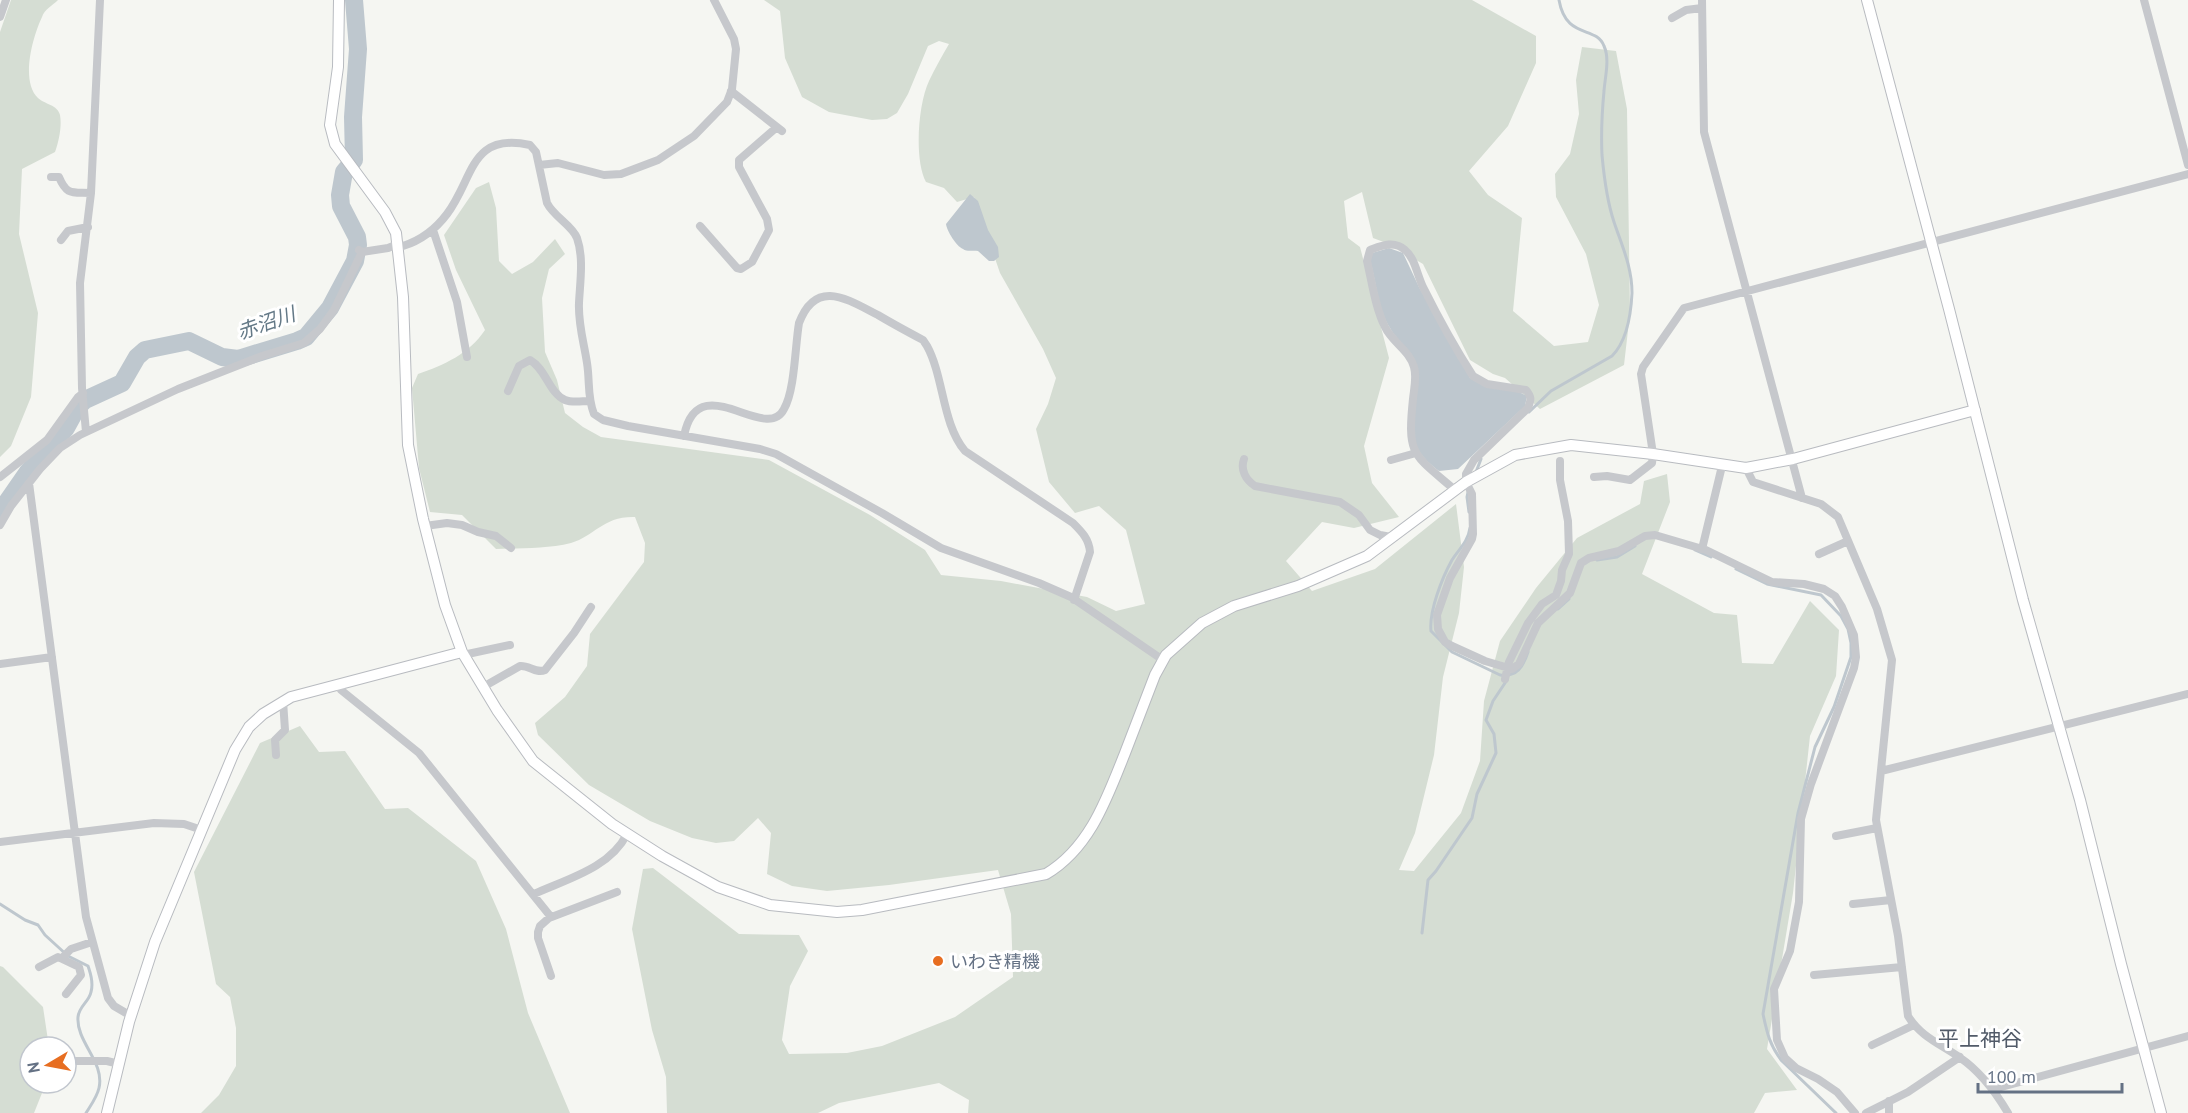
<svg xmlns="http://www.w3.org/2000/svg" width="2188" height="1113" viewBox="0 0 2188 1113" font-family="'PT Sans','Noto Sans JP',sans-serif">
<style>
.green{fill:#d5ddd3}
.water{fill:#bec7ce}
.lines{fill:none;stroke-linecap:round;stroke-linejoin:round}
.stream{stroke:#bec7ce;stroke-width:3}
.river{stroke:#bec7ce;stroke-width:18}
.secondary-casing{stroke:#b8bbc0;stroke-width:12}
.street{stroke:#c6c8cc;stroke-width:8}
.secondary{stroke:#fff;stroke-width:10}
.poi-dot{fill:#e76e21;stroke:#fff;stroke-width:2}
.labels{text-anchor:middle;dominant-baseline:central;stroke-width:6;stroke-linejoin:round;paint-order:stroke}
.poi-label{font-size:18px;fill:#647184;stroke:#fff;text-anchor:start}
.water-label{font-size:20px;font-style:italic;fill:#647987;stroke:#fff}
.quarter-label{font-size:21px;fill:#525b69;stroke:#fff}
</style>
<rect width="100%" height="100%" fill="#f5f6f2"/>
<path class="green" d="M 11,0 L 58,0 C 53,5 44,10 42,17 C 33,36 20,81 38,98 C 44,104 58,105 60,115 C 62,126 59,141 55,152 L 22,169 L 19,234 L 38,313 L 31,397 L 11,446 L 0,457 L 0,32 Z
M 764,0 L 1472,0 L 1536,36 L 1536,63 L 1508,126 L 1469,171 L 1488,195 L 1522,218 L 1513,311 L 1554,346 L 1588,342 L 1599,305 L 1586,254 L 1556,197 L 1555,174 L 1570,154 L 1579,114 L 1576,80 L 1582,47 L 1616,51 L 1627,109 L 1630,313 L 1624,365 L 1540,409 L 1505,378 L 1493,374 L 1470,360 L 1423,264 L 1389,244 L 1373,238 L 1362,192 L 1344,201 L 1348,238 L 1360,247 L 1389,358 L 1364,446 L 1372,483 L 1399,517 L 1354,528 L 1322,522 L 1286,561 L 1312,591 L 1375,569 L 1456,504 L 1464,567 L 1459,613 L 1443,677 L 1434,755 L 1415,833 L 1399,870 L 1414,871 L 1461,813 L 1480,761 L 1484,701 L 1500,641 L 1536,588 L 1577,538 L 1640,504 L 1644,481 L 1667,474 L 1670,502 L 1642,574 L 1714,613 L 1737,615 L 1742,663 L 1773,664 L 1810,601 L 1839,630 L 1836,676 L 1810,736 L 1793,893 L 1767,1049 L 1797,1090 L 1765,1093 L 1754,1113 L 968,1113 L 969,1100 L 939,1083 L 839,1103 L 818,1113 L 667,1113 L 666,1077 L 652,1030 L 632,929 L 643,869 L 653,868 L 739,934 L 799,935 L 808,951 L 790,986 L 782,1040 L 789,1054 L 847,1053 L 882,1046 L 955,1017 L 1013,977 L 1011,914 L 998,870 L 889,885 L 827,891 L 792,886 L 767,874 L 771,833 L 758,818 L 734,841 L 716,843 L 692,838 L 650,821 L 589,785 L 538,735 L 535,723 L 565,697 L 587,666 L 590,634 L 644,562 L 645,543 L 635,517 C 603,516 595,536 571,543 C 547,549 521,548 496,549 L 462,515 L 430,512 L 419,468 L 412,388 L 418,374 C 444,365 469,354 485,330 L 456,270 L 444,235 L 476,188 L 489,182 L 496,208 L 499,261 L 512,274 L 533,262 L 555,239 L 565,254 L 549,269 L 542,298 L 545,352 L 557,380 L 565,413 L 583,427 L 601,437 L 769,460 L 870,515 L 925,550 L 941,575 L 1001,581 L 1087,597 L 1116,611 L 1145,604 L 1126,530 L 1099,506 L 1075,513 L 1049,482 L 1036,429 L 1048,404 L 1056,378 L 1043,349 L 1000,273 L 974,197 L 957,202 L 944,188 L 926,182 C 914,160 918,104 929,81 C 935,68 942,56 949,44 L 939,41 L 928,46 L 908,94 L 897,113 L 887,119 L 872,120 L 829,112 L 802,97 L 785,58 L 780,11 Z
M 300,726 L 319,752 L 345,751 L 385,809 L 408,808 L 476,861 L 506,929 L 528,1013 L 570,1113 L 201,1113 L 219,1095 L 236,1066 L 236,1028 L 230,997 L 216,984 L 194,872 L 260,743 Z
M 0,966 L 3,967 L 43,1007 L 49,1047 L 30,1047 L 30,1083 L 46,1083 L 34,1113 L 0,1113 Z"/>
<path class="water" d="M 970,194 L 978,201 L 988,230 L 998,247 L 999,257 L 994,261 L 989,261 L 978,251 C 973,250 967,252 963,249 C 956,246 947,231 946,224 Z
M 1389,248 L 1403,253 L 1419,287 L 1470,378 L 1486,387 L 1519,392 L 1527,396 L 1525,406 L 1458,469 L 1439,471 C 1425,460 1415,451 1413,432 L 1418,371 C 1415,352 1399,344 1390,328 C 1378,309 1376,281 1370,260 L 1372,253 Z"/>
<g class="lines">
<path class="stream" d="M 1529,412 L 1551,391 L 1612,356 C 1627,341 1631,314 1632,293 C 1632,267 1622,246 1614,222 C 1607,201 1604,177 1602,155 C 1601,134 1602,112 1604,91 C 1605,77 1610,59 1604,46 C 1596,25 1566,40 1559,0
M 1476,472 L 1481,459
M 1468,492 L 1467,497 L 1469,512
M 1470,528 C 1468,542 1459,549 1452,560 C 1442,578 1429,611 1431,631 L 1452,652 L 1500,675 C 1517,677 1523,667 1528,652
M 1695,550 L 1711,557
M 1597,560 L 1617,557 L 1635,546
M 1736,569 L 1767,584 L 1821,595 L 1841,616 L 1848,629 L 1851,643 L 1851,657 L 1834,707 L 1815,747 L 1798,813 L 1763,1014 C 1767,1033 1770,1046 1782,1061 L 1836,1113
M 1558,609 L 1569,599
M 0,904 L 25,920 L 38,925 L 45,935 L 68,956 L 88,966 L 89,969 C 91,975 93,985 91,992 C 89,1002 79,1006 78,1017 C 76,1042 105,1062 99,1088 C 97,1097 91,1105 86,1113
M 1422,933 L 1428,880 L 1436,871 L 1472,818 L 1477,794 L 1496,753 L 1494,734 L 1486,720 L 1493,701 L 1507,680"/>
<path class="river" d="M 0,512 L 27,473 L 66,428 L 77,408 L 85,400 L 122,383 L 137,357 L 145,350 L 189,341 L 222,357 L 238,359 L 297,341 L 306,337 L 330,308 L 355,261 L 358,245 L 357,237 L 341,206 L 340,195 L 344,172 L 354,160 L 353,117 L 358,49 L 354,0"/>
<defs>
<path id="secondary" d="M 339,0 L 338,67 L 330,125 L 335,144 L 385,212 L 396,233 L 403,297 L 408,445 L 423,519 L 445,605 L 462,652 L 497,710 L 533,761 L 612,824 L 662,856 L 718,887 L 770,905 L 837,912 L 862,910 L 1046,874 C 1090,848 1107,798 1125,753 C 1135,727 1145,701 1155,675 L 1166,655 L 1202,623 L 1234,606 L 1298,586 L 1367,556 L 1466,482 L 1515,455 L 1571,445 L 1653,454 L 1746,468 L 1793,459 L 1975,410
M 1867,0 L 1949,309 L 2023,600 L 2080,800 L 2121,964 L 2161,1113
M 107,1113 L 129,1022 L 155,942 L 235,750 L 249,727 L 263,714 L 291,697 L 462,652"/>
</defs>
<use href="#secondary" class="secondary-casing"/>
<path class="street" d="M 1702,0 L 1704,132 L 1802,498
M 2144,0 L 2188,165
M 0,17 L 6,0
M 1672,18 L 1686,10 L 1702,8
M 731,91 L 782,131
M 539,165 L 558,163 L 604,175 L 621,174 L 658,160 L 694,136 L 727,102 L 732,89 L 736,49 L 734,39 L 714,0
M 51,177 L 59,177 C 67,196 72,192 91,193
M 700,226 L 737,268 L 741,269 L 752,262 L 769,230 L 767,219 L 739,167 L 739,160 L 777,127
M 433,230 L 457,302 L 467,357
M 61,240 L 68,231 L 88,227
M 359,250 L 362,252 L 388,248 L 398,244 L 403,246 C 422,240 435,230 447,214 C 474,178 470,132 530,145 L 536,152 L 547,203 C 554,217 572,225 577,238 C 584,258 580,282 579,303 C 578,324 584,343 587,363 C 590,381 587,397 594,414 L 603,420 L 628,426 L 760,449 L 776,454 L 882,513 L 941,548 L 1039,583 L 1071,597 L 1163,660
M 508,391 L 519,366 L 530,360 C 546,369 549,393 565,400 C 572,403 582,401 590,401
M 86,432 L 82,388 L 80,283 L 91,193 L 100,0
M 684,436 C 698,365 766,445 784,409 C 795,390 795,346 799,323 C 816,278 847,299 878,315 C 893,324 908,332 923,340 L 927,346 C 944,377 942,424 965,451 L 1073,523 C 1082,532 1089,539 1090,552 L 1074,600
M 1244,459 C 1240,470 1246,480 1255,486 L 1340,502 L 1359,515 L 1370,530 L 1380,535 L 1391,537
M 1391,460 L 1416,453
M 1746,468 L 1753,482 L 1821,504 L 1838,517 L 1877,609 L 1892,660 L 1876,820 L 1898,936 L 1908,1016 C 1920,1036 1940,1044 1959,1057 C 1980,1071 1995,1091 2008,1113
M 0,477 L 47,440 L 78,397 L 83,393
M 1594,477 L 1607,476 L 1630,480 L 1652,463 L 1653,454 L 1641,374 L 1643,367 L 1684,308 L 2188,174
M 29,483 L 86,917 L 108,998 L 114,1006 L 131,1016
M 1455,490 C 1413,454 1407,456 1413,399 C 1414,389 1417,377 1414,367 C 1410,351 1392,342 1385,327 C 1375,307 1372,282 1367,261 L 1370,250 C 1381,246 1394,240 1405,250 C 1415,258 1417,275 1423,287 C 1438,317 1455,348 1473,376 L 1487,384 L 1526,390 C 1532,397 1531,400 1528,408 L 1474,460 L 1466,474 L 1466,482 L 1472,494 L 1473,534 L 1472,539 L 1450,578 L 1437,615 L 1438,629 L 1445,642 L 1452,646 L 1485,661 L 1512,669 L 1519,664 L 1538,623 L 1570,593 L 1581,563 L 1589,558 L 1619,551 L 1645,536 L 1655,535 L 1706,550 L 1772,582 L 1804,584 L 1824,589 L 1835,596 L 1842,607 L 1854,635 L 1856,657 L 1854,668 L 1811,784 L 1801,819 L 1799,902 L 1790,951 L 1774,989 L 1777,1040 L 1785,1058 L 1796,1068 L 1818,1079 L 1837,1092 L 1855,1113
M 0,525 L 11,506 L 40,469 L 60,448 L 80,435 L 178,389 L 262,356 L 304,343 L 320,329 L 334,310 L 362,252
M 425,526 L 447,523 L 462,525 L 478,532 L 496,536 L 511,548
M 1702,549 L 1722,466
M 1819,554 L 1848,541
M 463,655 L 510,645
M 0,664 L 52,657
M 1505,679 L 1509,662 L 1528,623 L 1542,604 L 1556,595 L 1561,581 L 1562,570 L 1569,554 L 1568,521 L 1560,480 L 1560,461
M 338,685 L 341,690 L 419,753 L 551,917
M 483,687 L 520,666 C 529,665 536,674 545,670 L 574,633 L 591,607
M 276,755 L 275,740 L 285,730 L 283,701
M 1881,771 L 2188,694
M 1836,836 L 1877,828
M 0,842 L 154,823 L 184,824 L 202,830
M 534,894 C 567,879 610,868 627,834
M 1853,904 L 1891,900
M 62,958 L 71,949 L 92,942
M 39,967 L 58,957 L 79,967 L 81,975 L 66,994
M 1814,975 L 1902,967
M 551,976 L 538,938 L 538,932 L 540,926 L 549,918 L 617,892
M 1872,1045 L 1914,1025
M 76,1061 L 107,1061 L 119,1064
M 1994,1089 L 2188,1036
M 1866,1113 L 1908,1092 L 1960,1057
M 1889,1113 L 1889,1101"/>
<use href="#secondary" class="secondary"/>
</g>
<circle class="poi-dot" cx="938" cy="961" r="6"/>
<g class="labels">
<g class="poi-label">
<text x="950" y="961">いわき精機</text>
</g>
<g class="water-label">
<text transform="translate(266 323) rotate(-19)">赤沼川</text>
</g>
<g class="quarter-label">
<text x="1980" y="1038">平上神谷</text>
</g>
</g>
<g transform="translate(48 1065) rotate(260)"><circle r="28" fill="#ffffff" stroke="#c1c6ce" stroke-width="1.5"/>
<path d="M0-4.5L10 22L0 15L-10 22Z" fill="#e76e21"/>
<text y="-9" font-size="16" font-weight="bold" text-anchor="middle" fill="#647184">N</text>
</g>
<path d="M1978 1083v9h144v-9" fill="none" stroke="#647184" stroke-width="3"/>
<text x="1987" y="1083" font-size="18" fill="#647184" stroke="#ffffff" stroke-width="4.5" paint-order="stroke">100 m</text>
</svg>
